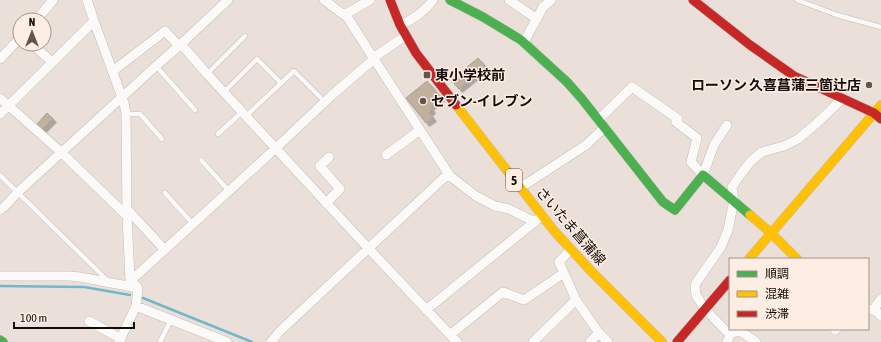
<svg xmlns="http://www.w3.org/2000/svg" width="881" height="342" viewBox="0 0 881 342" font-family="'Asap Condensed','Noto Sans JP',sans-serif">
<style>
.lines{fill:none;stroke-linecap:round;stroke-linejoin:round}
.stream{stroke:#71b8c9;stroke-width:2.5}
.building{fill:#c1b19c;stroke:#a8a19a;filter:url(#shadow)}
.lane-casing{stroke:#c6bdb7;stroke-width:5.5}
.street-casing{stroke:#c6bdb7;stroke-width:10}
.fast-casing{stroke:#c6bdb7;stroke-width:10}
.slow-casing{stroke:#c6bdb7;stroke-width:10}
.jam-casing{stroke:#c6bdb7;stroke-width:10}
.lane{stroke:#fcfaf9;stroke-width:4.5}
.street{stroke:#fcfaf9;stroke-width:9}
.fast{stroke:#4caf50;stroke-width:9}
.slow{stroke:#ffc107;stroke-width:9}
.jam{stroke:#c62828;stroke-width:9}
.poi-dot{fill:#5e5650;stroke:#fdede2;stroke-width:1.5}
.labels{text-anchor:middle;dominant-baseline:central;stroke-width:3;stroke-linejoin:round;paint-order:stroke}
.shield{fill:#fdede2;stroke:#584f49;stroke-width:1}
.shield-label{font-size:13px;font-weight:bold;fill:#120b07}
.poi-label{font-size:14px;font-weight:bold;fill:#120b07;stroke:#fdede2;text-anchor:start}
.street-label{font-size:14px;fill:#120b07;stroke:#fdede2}
</style>
<defs>
<filter id="shadow"><feDropShadow dx="3.5" dy="3.5" stdDeviation="0" flood-color="#0004"/></filter>
</defs>
<rect width="100%" height="100%" fill="#ebe0d9"/>
<g class="lines">
<path class="stream" d="M 0,286 L 84,287 L 130,295
M 143,298 L 252,342"/>
</g>
<path class="building" d="M 478,58 L 486,67 L 459,89 L 451,80 Z
M 427,81 L 441,98 L 430,107 L 432,110 L 429,113 L 433,118 L 426,123 L 406,98 Z
M 47,113 L 53,119 L 42,130 L 37,124 Z"/>
<g class="lines">
<defs>
<path id="lane" d="M 797,0 L 837,15 L 881,27
M 156,66 L 195,110
M 207,74 L 245,36
M 224,92 L 257,59 L 281,83
M 126,114 L 140,114 L 162,139
M 246,116 L 294,71 L 325,102
M 218,134 L 242,112
M 201,160 L 229,191
M 0,175 L 108,281
M 165,193 L 193,224
M 160,342 L 171,320"/>
<path id="street" d="M 87,0 L 94,21 L 124,103 L 126,114 L 127,216 L 130,279 L 138,288 L 136,306 L 119,342
M 324,0 L 348,18 L 372,56 L 374,59 L 450,176 L 476,196 L 495,206 L 509,209 L 535,222
M 509,0 L 537,19
M 344,15 L 370,0
M 36,20 L 53,0
M 400,25 C 412,20 425,11 433,0
M 524,42 L 543,7 L 551,0
M 32,44 L 52,62
M 181,44 L 207,74 L 369,249 L 457,342
M 373,58 L 405,36
M 0,59 L 20,38
M 113,71 L 165,31 L 179,46
M 0,98 L 62,153 L 127,216
M 0,114 L 94,21
M 598,120 L 632,87 L 678,119 L 676,122 L 697,138 L 691,162 L 703,175 L 714,145 L 727,125
M 386,155 L 420,130
M 520,188 L 586,145 L 604,128
M 326,203 L 340,189 L 320,166 L 329,157
M 127,209 L 165,250
M 0,210 L 4,207 L 18,192 L 156,66 L 181,44 L 228,0
M 571,249 L 559,262 L 576,300 L 599,333 L 608,342
M 0,276 L 69,276 L 80,277 L 138,288
M 130,279 L 137,275 L 276,148 L 331,96 L 374,59
M 136,306 L 227,342
M 868,309 L 876,311 L 881,316
M 426,310 L 538,219
M 873,310 L 881,299
M 89,321 L 121,339
M 835,330 L 836,329
M 450,335 L 503,292 L 524,300 L 564,273
M 271,342 L 280,331 L 448,174
M 533,342 L 576,300
M 590,342 L 599,333
M 727,342 L 731,333
M 756,342 L 740,331 L 731,333 L 726,331 L 705,309 L 696,295 L 695,287 L 696,283 L 721,247 L 728,230 L 732,210 L 734,201 L 732,187 L 741,174 L 751,161 L 762,152 L 784,146 L 798,139 L 816,124 L 842,99"/>
<path id="fast" d="M 450,0 L 483,17 L 521,40 L 567,82 L 582,99 L 663,202 L 675,210 L 703,175 L 750,215
M 0,340 L 3,342"/>
<path id="slow" d="M 456,105 L 555,232 L 591,271 L 662,342
M 750,215 L 771,233 L 797,259
M 749,259 L 881,105"/>
<path id="jam" d="M 390,0 L 400,25 L 416,53 L 456,105
M 693,0 L 750,45 L 794,76 L 874,113 L 881,119
M 677,342 L 730,280"/>
</defs>
<use href="#lane" class="lane-casing"/>
<use href="#street" class="street-casing"/>
<use href="#fast" class="fast-casing"/>
<use href="#slow" class="slow-casing"/>
<use href="#jam" class="jam-casing"/>
<use href="#lane" class="lane"/>
<use href="#street" class="street"/>
<use href="#fast" class="fast"/>
<use href="#slow" class="slow"/>
<use href="#jam" class="jam"/>
</g>
<g class="poi-dot">
<rect x="423" y="71" width="8" height="8" rx="2"/>
<circle cx="869" cy="85" r="4"/>
<circle cx="423" cy="101" r="4"/>
</g>
<g class="labels">
<rect class="shield" x="506" y="169" width="16" height="22" rx="3"/>
<g class="shield-label">
<text x="514" y="180">5</text>
</g>
<g class="poi-label">
<text x="435" y="75">東小学校前</text>
<text x="861" y="85" text-anchor="end">ローソン 久喜菖蒲三箇辻店</text>
<text x="431" y="101">セブン-イレブン</text>
</g>
<g class="street-label">
<text transform="translate(571 226) rotate(49)">さいたま菖蒲線</text>
</g>
</g>
<rect x="729" y="258" width="140" height="72" fill="#fdede2" stroke="#9f938a"/>
<rect x="737" y="271" width="20" height="6" fill="#4caf50" stroke="#9f938a"/>
<text x="765" y="278" font-size="12" fill="#120b07">順調</text>
<rect x="737" y="291" width="20" height="6" fill="#ffc107" stroke="#9f938a"/>
<text x="765" y="298" font-size="12" fill="#120b07">混雑</text>
<rect x="737" y="311" width="20" height="6" fill="#c62828" stroke="#9f938a"/>
<text x="765" y="318" font-size="12" fill="#120b07">渋滞</text>
<g transform="translate(32 32)"><circle r="19" fill="#fdede2" stroke="#9f938a"/>
<path d="M0-3L7 15L0 10L-7 15Z" fill="#5e5650"/>
<text y="-6" font-size="11" font-weight="bold" text-anchor="middle" fill="#120b07">N</text>
</g>
<path d="M14 322v6h120v-6" fill="none" stroke="#120b07" stroke-width="2"/>
<text x="20" y="322" font-size="12" fill="#120b07" stroke="#fdede2" stroke-width="3" paint-order="stroke">100 m</text>
</svg>
